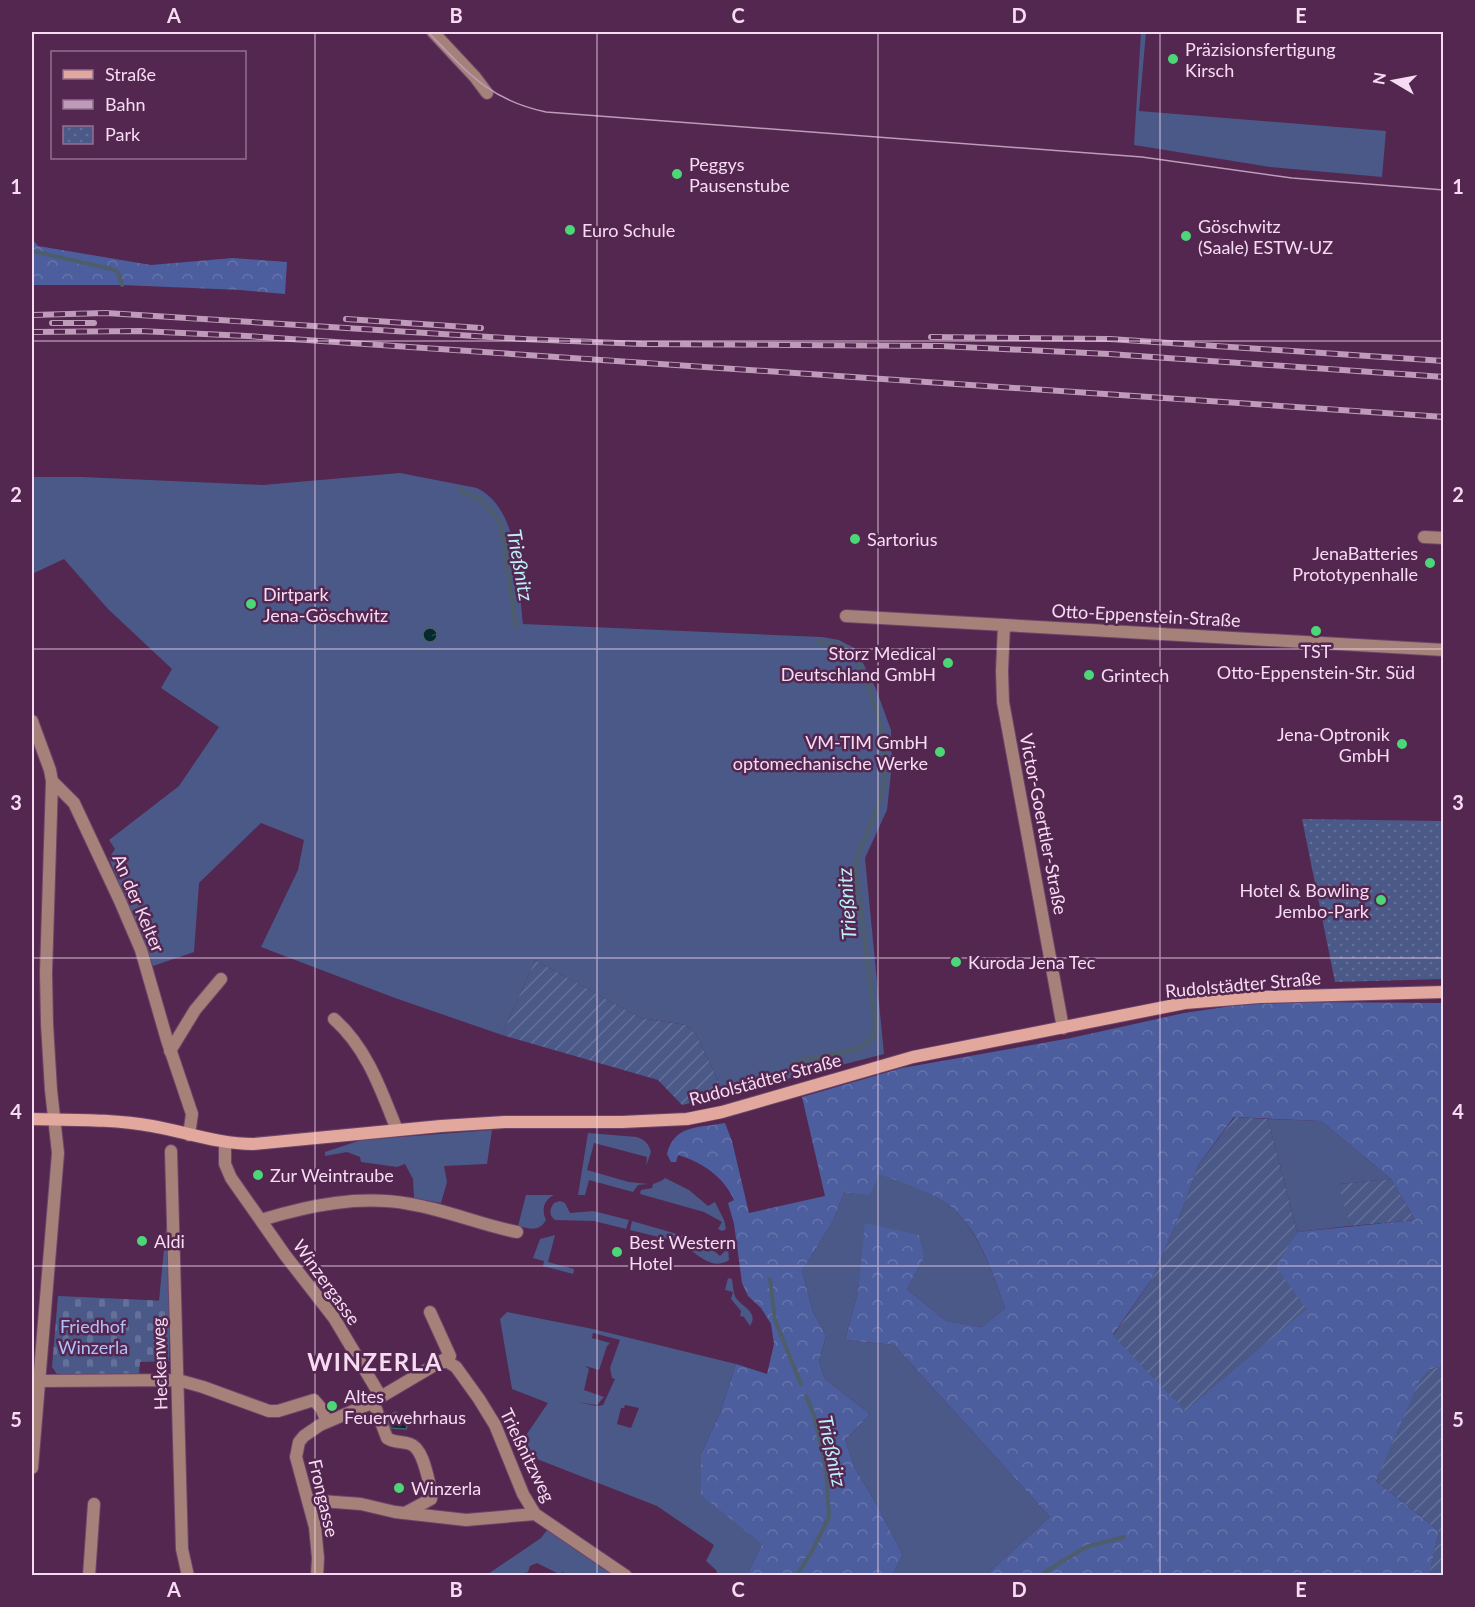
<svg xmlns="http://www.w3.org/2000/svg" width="1475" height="1607" viewBox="0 0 1475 1607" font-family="Lato,sans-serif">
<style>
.grass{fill:#4a5988;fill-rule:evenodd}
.forest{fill:url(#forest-crowns);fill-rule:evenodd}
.cemetery{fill:url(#cemetery-stones)}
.park{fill:url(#park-dots)}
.garden{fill:url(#garden-furrows)}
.water{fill:url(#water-ripples);stroke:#4d5e6a;stroke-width:1.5}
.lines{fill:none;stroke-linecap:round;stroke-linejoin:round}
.stream{stroke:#4d5e6a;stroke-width:4}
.street-casing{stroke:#6d4469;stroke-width:14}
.secondary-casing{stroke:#6d4469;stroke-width:14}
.street{stroke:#a5817a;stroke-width:12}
.secondary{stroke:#e2a89e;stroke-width:12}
.tram{stroke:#bd9bb9;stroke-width:1.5}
.rail-casing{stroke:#bd9bb9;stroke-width:6}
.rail{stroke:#53274f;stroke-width:4;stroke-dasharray:11;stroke-linecap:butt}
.grid{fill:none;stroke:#f7dbf3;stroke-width:1.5;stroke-opacity:0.55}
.poi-dot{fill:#4bd677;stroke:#53274f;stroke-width:2}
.labels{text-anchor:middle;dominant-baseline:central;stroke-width:5;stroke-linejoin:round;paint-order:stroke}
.poi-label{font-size:18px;fill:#f7dbf3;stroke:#53274f;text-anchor:start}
.street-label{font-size:18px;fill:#f7dbf3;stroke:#53274f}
.park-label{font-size:18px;fill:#afc1f8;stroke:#53274f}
.water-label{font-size:20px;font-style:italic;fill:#bceff8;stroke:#53274f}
.district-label{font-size:24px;font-weight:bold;letter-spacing:1.5px;fill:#f7dbf3;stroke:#53274f}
.neatline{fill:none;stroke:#f7dbf3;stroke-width:2}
.grid-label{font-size:20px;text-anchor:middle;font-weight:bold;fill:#f7dbf3}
</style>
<defs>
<pattern id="forest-crowns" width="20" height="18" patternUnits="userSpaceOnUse" patternTransform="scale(1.5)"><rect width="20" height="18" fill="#4c5e9d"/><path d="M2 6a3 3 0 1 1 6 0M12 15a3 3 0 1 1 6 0" fill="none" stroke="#6774ab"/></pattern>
<pattern id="cemetery-stones" width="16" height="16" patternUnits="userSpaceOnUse" patternTransform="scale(1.5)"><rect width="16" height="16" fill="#4a5988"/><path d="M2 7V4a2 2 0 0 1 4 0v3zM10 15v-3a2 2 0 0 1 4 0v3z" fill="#657099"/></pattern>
<pattern id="park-dots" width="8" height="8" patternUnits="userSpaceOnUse" patternTransform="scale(1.5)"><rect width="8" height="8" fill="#4a5988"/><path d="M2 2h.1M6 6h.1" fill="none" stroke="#657099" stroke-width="1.8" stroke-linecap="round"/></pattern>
<pattern id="garden-furrows" width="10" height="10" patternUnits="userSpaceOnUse" patternTransform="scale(1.5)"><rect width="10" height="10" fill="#4a5988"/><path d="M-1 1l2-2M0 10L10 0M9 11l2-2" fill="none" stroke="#657099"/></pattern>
<pattern id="water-ripples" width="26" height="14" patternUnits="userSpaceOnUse" patternTransform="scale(1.5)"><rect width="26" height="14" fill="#04292f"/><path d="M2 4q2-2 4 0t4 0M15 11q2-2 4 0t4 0" fill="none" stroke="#29474e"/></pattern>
</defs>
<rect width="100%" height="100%" fill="#53274f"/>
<path class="grass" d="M 1141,32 L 1146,32 L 1139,111 L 1386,131 L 1382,177 L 1270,167 L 1134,145 Z
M 400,473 L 477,488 C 521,510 518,582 523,624 L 822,637 L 839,640 L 856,649 L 876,689 L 891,730 L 892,763 L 887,810 L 865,858 L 884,1054 L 725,1095 L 696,1034 L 686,1025 L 641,1018 L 535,960 L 502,1035 L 395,998 L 261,947 L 298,870 L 304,840 L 261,823 L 199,883 L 194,952 L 153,966 L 109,858 L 115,849 L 109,840 L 179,786 L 219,727 L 161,688 L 172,669 L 108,609 L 64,559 L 32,574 L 32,477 L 82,477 L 263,485 Z
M 1268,1119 L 1321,1121 L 1391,1179 L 1339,1184 L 1350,1226 L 1297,1232 Z
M 492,1130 L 487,1164 L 444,1166 L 447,1182 L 441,1203 L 414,1198 L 413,1179 L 405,1164 L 397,1167 L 361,1162 L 360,1157 L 347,1152 L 325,1156 L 325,1152 L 361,1140 Z
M 588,1133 L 637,1137 C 645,1140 649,1144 651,1152 L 646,1166 L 647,1157 L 594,1143 L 587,1170 L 629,1182 L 648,1184 L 638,1185 L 633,1192 L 589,1180 L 585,1195 L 578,1195 Z
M 879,1173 C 900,1182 943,1196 958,1213 C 982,1240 993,1275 1005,1308 L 982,1327 L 946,1321 L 907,1289 L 924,1258 L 866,1223 L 858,1292 L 845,1340 L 894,1345 L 1050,1517 L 986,1575 L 892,1575 L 903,1555 L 877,1505 L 855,1468 L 845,1440 L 870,1414 L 825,1379 L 819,1362 L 826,1335 L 813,1312 L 802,1271 L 833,1221 L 844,1192 Z
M 665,1178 L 689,1190 L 708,1206 L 715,1202 L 724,1220 L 726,1229 L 722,1231 L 718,1229 L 722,1222 L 704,1212 L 640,1194 L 641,1190 L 652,1188 L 653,1184 L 661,1181 Z
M 526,1195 L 554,1195 C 544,1200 541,1209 546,1220 C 539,1232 530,1229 518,1226 Z
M 169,1197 L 169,1301 L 159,1301 Z
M 560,1201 L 565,1203 L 570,1213 L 593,1211 L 629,1220 L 626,1229 L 594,1221 L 555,1220 C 549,1216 549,1209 554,1203 Z
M 632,1221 L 698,1240 L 706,1244 L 720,1256 L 728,1248 L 729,1260 C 709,1273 694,1248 677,1242 C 662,1237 645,1234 630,1230 Z
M 555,1235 L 548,1262 L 574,1269 L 573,1274 L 543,1266 L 544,1261 L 533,1258 L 540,1239 Z
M 728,1278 L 732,1279 C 733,1285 733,1293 736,1298 C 743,1308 759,1312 750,1326 L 744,1317 L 740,1316 L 741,1311 L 731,1299 L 733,1292 L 725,1290 Z
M 507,1312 L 593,1329 L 736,1364 L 720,1413 L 701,1454 L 762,1544 L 747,1575 L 718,1575 L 716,1570 L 706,1561 L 714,1545 L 657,1506 L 519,1452 L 518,1447 L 548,1403 L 512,1389 L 500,1319 ZM 593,1333 L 620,1340 L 610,1368 L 612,1378 L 615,1379 L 603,1405 L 597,1406 L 577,1402 L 597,1405 L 604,1397 L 584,1390 L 589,1369 L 585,1366 L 599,1370 L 607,1346 L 610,1343 L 592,1338 ZM 625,1405 L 639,1408 L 631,1428 L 617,1424 L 621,1408 L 624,1408 Z
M 547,1530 L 617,1575 L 576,1575 L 574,1573 L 565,1575 L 563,1572 L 559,1574 L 537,1563 L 530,1566 L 528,1572 L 519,1575 L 485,1576 L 541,1538 Z"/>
<path class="forest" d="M 32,239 L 38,246 L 151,265 L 233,258 L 287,262 L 285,294 L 240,290 L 122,285 L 32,285 Z
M 1298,1002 L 1443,1003 L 1443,1366 L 1428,1370 L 1376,1481 L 1439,1531 L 1429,1576 L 986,1575 L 1050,1517 L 894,1345 L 845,1340 L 858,1292 L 865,1223 L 919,1235 L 924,1258 L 907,1289 L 946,1321 L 982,1327 L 1005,1308 C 993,1275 982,1239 958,1213 C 943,1196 900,1182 879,1174 L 870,1195 L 844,1192 L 833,1221 L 802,1271 L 813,1312 L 826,1335 L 819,1362 L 825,1379 L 870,1414 L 845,1440 L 855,1468 L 877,1505 L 903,1555 L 892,1575 L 747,1575 L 762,1544 L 701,1495 L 701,1454 L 720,1413 L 736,1364 L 767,1374 L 774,1344 L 771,1324 L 761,1308 L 748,1296 L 742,1283 L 734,1224 L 728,1203 L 734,1200 C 724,1177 702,1162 678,1155 L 676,1162 L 671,1162 L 667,1154 C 674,1124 700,1128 725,1123 L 732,1141 L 749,1213 L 825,1196 L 802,1097 L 902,1068 L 1071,1038 L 1184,1013 L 1238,1005 ZM 1234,1117 L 1321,1121 L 1391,1179 L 1415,1220 L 1297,1232 L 1275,1267 L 1113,1335 L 1153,1277 L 1181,1213 L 1199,1164 Z"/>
<path class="cemetery" d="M 58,1296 L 169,1301 L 169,1361 L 140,1362 L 139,1374 L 58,1375 L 52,1367 Z"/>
<path class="park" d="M 1302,819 L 1443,821 L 1443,979 L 1335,982 Z"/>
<path class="garden" d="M 535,960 L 641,1018 L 686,1025 L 696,1034 L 725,1095 L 682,1105 L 658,1080 L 502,1035 Z
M 1235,1117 L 1268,1119 L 1297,1232 L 1276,1267 L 1307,1309 L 1185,1411 L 1113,1336 L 1153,1277 L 1181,1213 L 1199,1164 Z
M 1391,1179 L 1415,1220 L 1350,1226 L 1338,1184 Z
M 1443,1366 L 1443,1575 L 1429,1575 L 1439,1531 L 1376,1481 L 1419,1381 L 1428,1370 Z"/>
<path class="water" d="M423 635a7 7 0 1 1 14 0a7 7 0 1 1-14 0Z
M 396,1412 L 407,1427 L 406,1429 L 391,1428 L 387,1416 Z"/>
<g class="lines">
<path class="stream" d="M 32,251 L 111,269 L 118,272 L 122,285
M 459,490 L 481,500 L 490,509 L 501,525 L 516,628
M 791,1066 L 795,1062 L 861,1048 L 874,1036 L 875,1019 L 855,865 C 862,838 879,814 883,786 C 889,747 878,709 863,673 C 860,667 857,658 853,653 C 844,643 830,643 818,642
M 770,1279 L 775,1320 L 801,1384
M 796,1576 L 811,1553 L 829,1517 L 826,1469 L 814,1415 L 806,1396
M 1043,1576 L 1045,1572 L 1086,1547 L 1124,1537"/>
<defs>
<path id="street" d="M 433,32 L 475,77 L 487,93
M 1424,537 L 1444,538
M 846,616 L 1444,650
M 1004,625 L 1002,671 L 1003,702 L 1063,1028
M 32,721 L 50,770 L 52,781 L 46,973 L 47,1024 L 51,1090 L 58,1153 L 32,1468
M 52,781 L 74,803 L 120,901 L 141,950 L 167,1040 L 192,1114 L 189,1135
M 334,1019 C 367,1048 381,1090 397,1130
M 170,1051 L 195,1010 L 221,979
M 225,1142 L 225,1164 L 231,1178 L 285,1255 L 334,1318 L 381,1397
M 171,1151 L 182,1549 L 188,1576
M 261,1220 C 310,1205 360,1195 410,1204 C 447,1210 481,1225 517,1232
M 439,1362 L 448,1362 L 456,1367 L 479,1399 L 495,1425 L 523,1494 L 535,1514 L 626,1576
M 38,1381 L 178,1380 L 203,1387 L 269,1411 L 278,1411 L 314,1400 L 321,1408 L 327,1422
M 373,1401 L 387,1438 C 394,1443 402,1441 410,1444 C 424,1448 428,1481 432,1494 L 431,1499 L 405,1513
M 308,1500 L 361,1504 L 395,1512 L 466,1520 L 535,1514
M 89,1576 L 94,1504
M 317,1576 L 318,1558 L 315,1527 L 296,1457 L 299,1442 L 304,1436 L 320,1425 L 367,1405 L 450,1356 L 430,1312"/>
<path id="secondary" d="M 32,1119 C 72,1120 112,1119 152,1126 C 186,1132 218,1144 253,1144 L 441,1126 L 505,1122 L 622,1122 L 687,1119 L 722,1112 L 913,1057 L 1185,1003 L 1259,997 L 1444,992"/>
</defs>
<use href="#street" class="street-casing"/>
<use href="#secondary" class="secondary-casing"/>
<use href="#street" class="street"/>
<use href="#secondary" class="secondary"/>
<path class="tram" d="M 428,32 C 467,72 489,100 546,112 L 1142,157 L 1292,178 L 1444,190"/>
<defs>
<path id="rail" d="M 32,315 L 106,313 L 523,339 L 642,344 L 941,346 L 1109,354 L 1444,377
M 346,319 L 481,328
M 52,323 L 94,323
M 32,332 L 140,331 L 247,336 L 1444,417
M 931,337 L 1110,339 L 1444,361"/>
</defs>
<use href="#rail" class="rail-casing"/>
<use href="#rail" class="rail"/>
</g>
<path class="grid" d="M 315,32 L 315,1576M 597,32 L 597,1576M 878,32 L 878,1576M 1160,32 L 1160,1576M 32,341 L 1444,341M 32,649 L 1444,649M 32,958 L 1444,958M 32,1266 L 1444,1266"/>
<g class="poi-dot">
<circle cx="1173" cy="59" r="6"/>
<circle cx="677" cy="174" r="6"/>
<circle cx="570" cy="230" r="6"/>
<circle cx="1186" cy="236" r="6"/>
<circle cx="855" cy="539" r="6"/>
<circle cx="1430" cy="563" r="6"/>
<circle cx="251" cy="604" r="6"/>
<circle cx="1316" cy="631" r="6"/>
<circle cx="948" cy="663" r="6"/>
<circle cx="1089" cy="675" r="6"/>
<circle cx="1402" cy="744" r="6"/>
<circle cx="940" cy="752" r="6"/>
<circle cx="1381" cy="900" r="6"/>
<circle cx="956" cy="962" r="6"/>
<circle cx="258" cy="1175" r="6"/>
<circle cx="142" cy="1241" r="6"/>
<circle cx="617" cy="1252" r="6"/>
<circle cx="332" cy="1406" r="6"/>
<circle cx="399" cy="1488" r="6"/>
</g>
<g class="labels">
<g class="poi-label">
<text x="1185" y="49">Präzisionsfertigung<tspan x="1185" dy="21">Kirsch</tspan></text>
<text x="689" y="164">Peggys<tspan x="689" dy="21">Pausenstube</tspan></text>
<text x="1198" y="226">Göschwitz<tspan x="1198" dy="21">(Saale) ESTW-UZ</tspan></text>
<text x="582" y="230">Euro Schule</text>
<text x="867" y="539">Sartorius</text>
<text x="1418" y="553" text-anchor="end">JenaBatteries<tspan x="1418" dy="21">Prototypenhalle</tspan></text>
<text x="263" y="594">Dirtpark<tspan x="263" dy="21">Jena-Göschwitz</tspan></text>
<text x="1316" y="651" text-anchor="middle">TST<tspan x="1316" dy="21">Otto-Eppenstein-Str. Süd</tspan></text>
<text x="936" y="653" text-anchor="end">Storz Medical<tspan x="936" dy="21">Deutschland GmbH</tspan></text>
<text x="1101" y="675">Grintech</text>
<text x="1390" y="734" text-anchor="end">Jena-Optronik<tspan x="1390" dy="21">GmbH</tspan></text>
<text x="928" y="742" text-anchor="end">VM-TIM GmbH<tspan x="928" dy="21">optomechanische Werke</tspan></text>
<text x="1369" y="890" text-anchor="end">Hotel &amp; Bowling<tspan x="1369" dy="21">Jembo-Park</tspan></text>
<text x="968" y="962">Kuroda Jena Tec</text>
<text x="270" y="1175">Zur Weintraube</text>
<text x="154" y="1241">Aldi</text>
<text x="629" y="1242">Best Western<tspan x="629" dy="21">Hotel</tspan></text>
<text x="344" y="1396">Altes<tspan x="344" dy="21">Feuerwehrhaus</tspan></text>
<text x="411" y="1488">Winzerla</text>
</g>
<g class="street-label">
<text transform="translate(1146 615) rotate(3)">Otto-Eppenstein-Straße</text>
<text transform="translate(1044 824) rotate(79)">Victor-Goerttler-Straße</text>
<text transform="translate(139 903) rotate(67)">An der Kelter</text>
<text transform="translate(1243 984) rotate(-5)">Rudolstädter Straße</text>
<text transform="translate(765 1079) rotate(-15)">Rudolstädter Straße</text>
<text transform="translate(327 1282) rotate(54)">Winzergasse</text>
<text transform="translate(159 1364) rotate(-92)">Heckenweg</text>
<text transform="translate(528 1455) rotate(64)">Trießnitzweg</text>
<text transform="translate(324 1498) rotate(77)">Frongasse</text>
</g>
<g class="park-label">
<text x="93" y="1326">Friedhof<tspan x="93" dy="21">Winzerla</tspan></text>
</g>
<g class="water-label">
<text transform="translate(521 565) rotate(80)">Trießnitz</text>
<text transform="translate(846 904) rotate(-94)">Trießnitz</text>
<text transform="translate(833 1451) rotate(78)">Trießnitz</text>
</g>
<g class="district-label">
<text x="375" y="1361">WINZERLA</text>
</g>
</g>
<rect width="1475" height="1607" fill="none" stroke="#53274f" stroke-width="66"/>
<rect x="51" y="51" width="195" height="108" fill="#53274f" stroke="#956f91" stroke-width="1.5"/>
<rect x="63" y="70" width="30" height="9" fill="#e2a89e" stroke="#956f91" stroke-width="1.5"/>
<text x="105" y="81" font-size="18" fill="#f7dbf3">Straße</text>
<rect x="63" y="100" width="30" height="9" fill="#bd9bb9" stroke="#956f91" stroke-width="1.5"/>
<text x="105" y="111" font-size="18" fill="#f7dbf3">Bahn</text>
<rect x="63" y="126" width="30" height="18" fill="url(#park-dots)" stroke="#956f91" stroke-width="1.5"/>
<text x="105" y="141" font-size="18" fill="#f7dbf3">Park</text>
<g transform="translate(1394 81) rotate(280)" stroke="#53274f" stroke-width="4.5" paint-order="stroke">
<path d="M0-4.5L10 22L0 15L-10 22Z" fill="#f7dbf3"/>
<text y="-9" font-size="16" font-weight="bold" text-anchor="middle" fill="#f7dbf3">N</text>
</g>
<rect x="33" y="33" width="1409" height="1541" class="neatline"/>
<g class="grid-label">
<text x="174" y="23">A</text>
<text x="456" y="23">B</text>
<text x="738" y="23">C</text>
<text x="1019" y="23">D</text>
<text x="1301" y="23">E</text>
<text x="16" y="194">1</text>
<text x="1458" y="194">1</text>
<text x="16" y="502">2</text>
<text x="1458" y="502">2</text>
<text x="16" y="810">3</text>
<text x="1458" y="810">3</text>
<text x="16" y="1119">4</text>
<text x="1458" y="1119">4</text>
<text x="16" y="1427">5</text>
<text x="1458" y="1427">5</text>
<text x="174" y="1597">A</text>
<text x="456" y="1597">B</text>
<text x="738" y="1597">C</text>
<text x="1019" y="1597">D</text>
<text x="1301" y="1597">E</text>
</g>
</svg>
